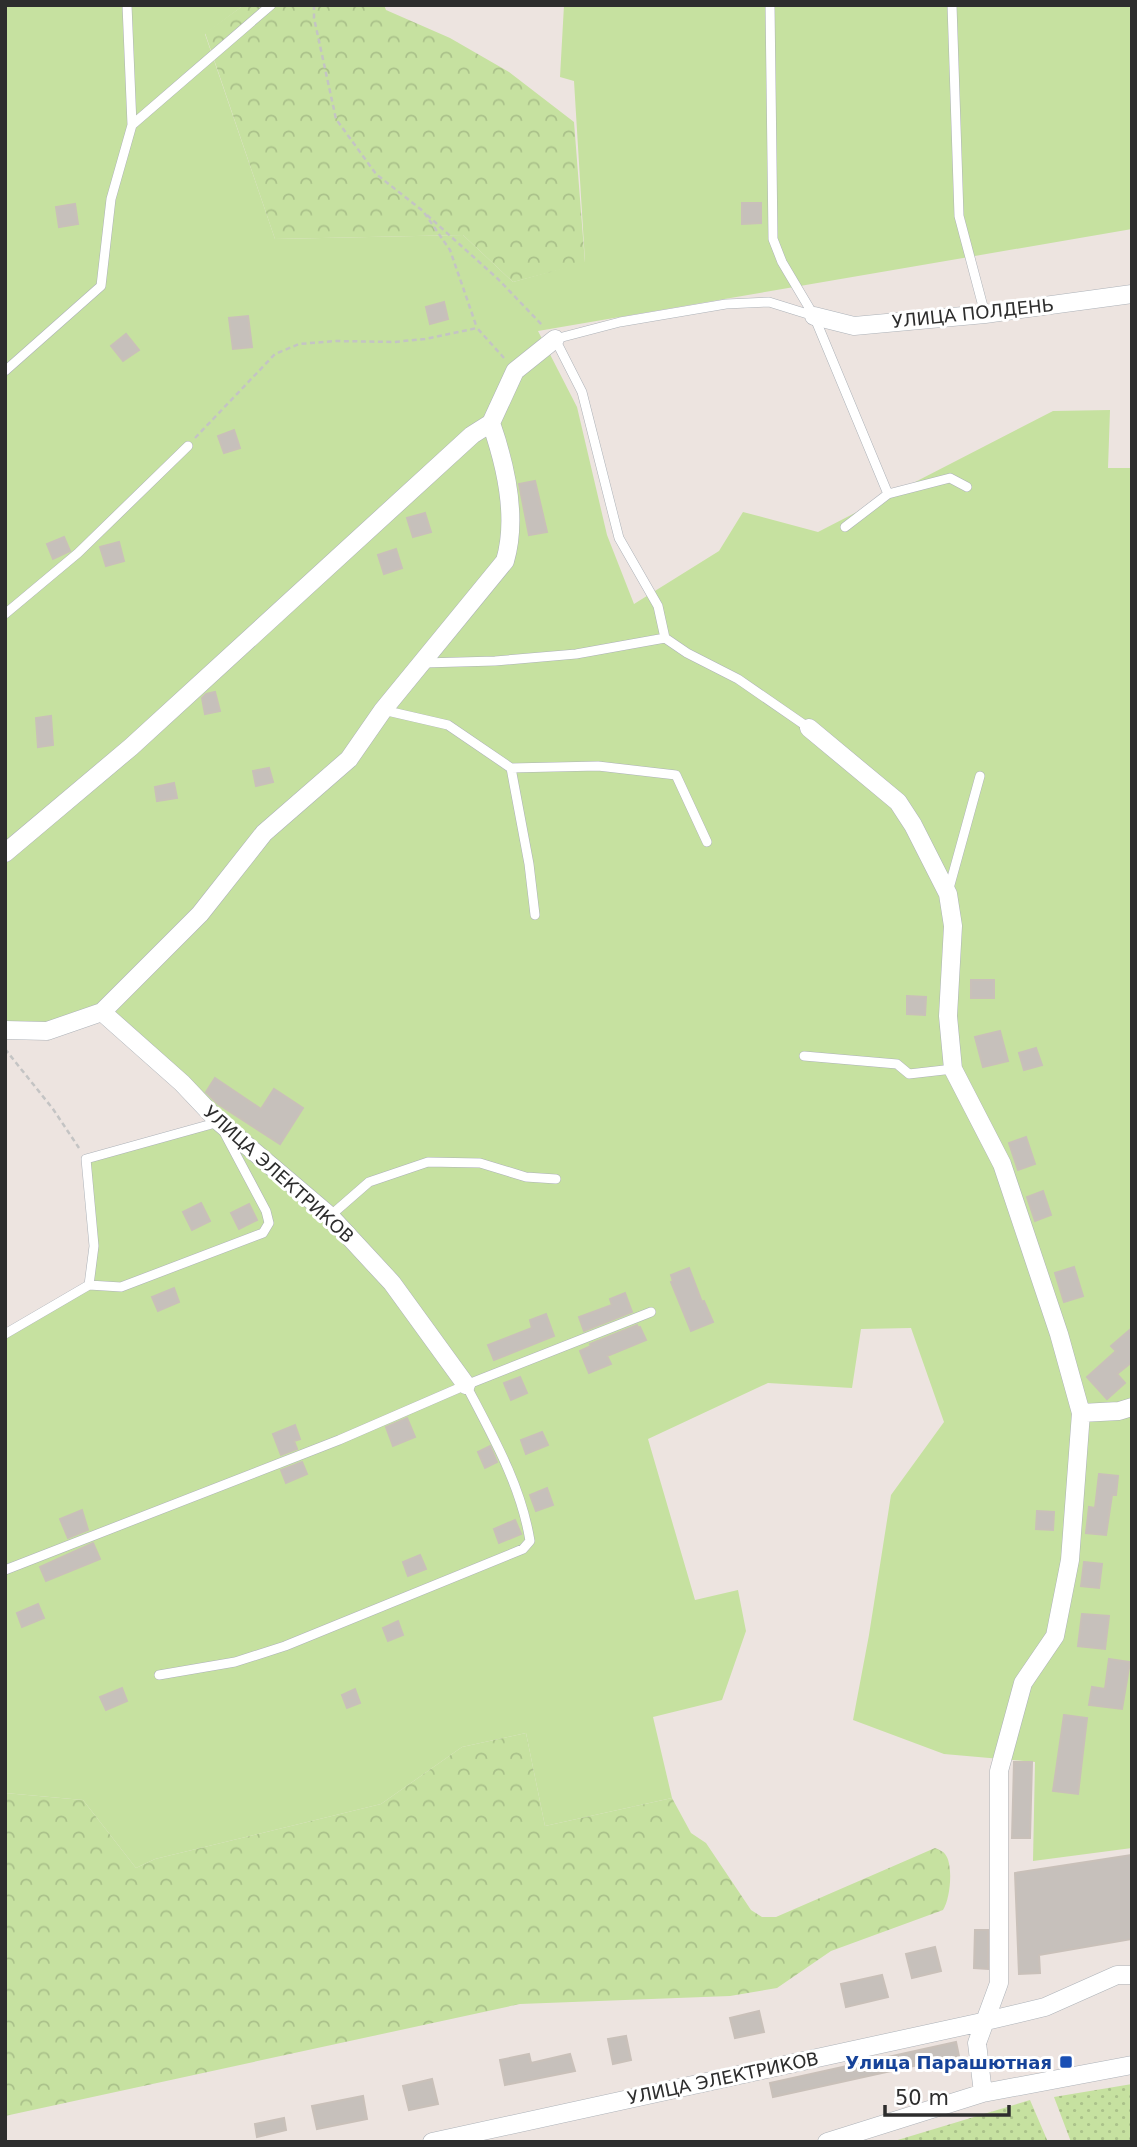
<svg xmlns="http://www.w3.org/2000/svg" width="1137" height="2147" viewBox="0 0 1137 2147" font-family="'DejaVu Sans',sans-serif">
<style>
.grass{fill:#c6e1a0}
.forest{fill:url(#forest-crowns)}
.park{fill:url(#park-dots)}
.building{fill:#c6c0bb;stroke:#c9c0b9;stroke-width:2}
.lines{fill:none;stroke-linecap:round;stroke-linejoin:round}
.service-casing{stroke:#adb2b8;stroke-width:10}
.minor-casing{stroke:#adb2b8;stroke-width:19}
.path{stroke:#c4c4c4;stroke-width:2.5;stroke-dasharray:5 3.5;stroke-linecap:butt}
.service{stroke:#fff;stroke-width:9}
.minor{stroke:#fff;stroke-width:18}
.transit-dot{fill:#1a4fb4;stroke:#fff;stroke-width:2.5}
.labels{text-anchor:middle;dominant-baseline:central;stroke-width:6;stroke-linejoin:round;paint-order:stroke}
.street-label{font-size:18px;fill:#2d2d2d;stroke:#fff}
.transit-label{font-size:18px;font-weight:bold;fill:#164399;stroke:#fff;text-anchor:end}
</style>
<defs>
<pattern id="forest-crowns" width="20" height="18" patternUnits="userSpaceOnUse" patternTransform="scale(1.75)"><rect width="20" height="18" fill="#c6e1a0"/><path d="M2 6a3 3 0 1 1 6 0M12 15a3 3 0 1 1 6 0" fill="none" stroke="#aac18a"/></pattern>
<pattern id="park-dots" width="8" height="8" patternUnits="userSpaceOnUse" patternTransform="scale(1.75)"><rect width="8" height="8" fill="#c6e1a0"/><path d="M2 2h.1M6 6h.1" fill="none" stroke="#aac18a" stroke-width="1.8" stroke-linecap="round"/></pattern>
</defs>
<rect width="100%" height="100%" fill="#ede4e0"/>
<path class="grass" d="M 5,5 L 244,5 L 205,34 L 275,239 L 463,235 L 513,282 L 585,262 L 574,81 L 560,77 L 564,5 L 1132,5 L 1132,229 L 538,331 L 577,407 L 607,535 L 634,604 L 719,551 L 743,512 L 818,532 L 1053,411 L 1110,410 L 1108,468 L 1132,468 L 1132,1848 L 1033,1861 L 1035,1762 L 944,1754 L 853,1720 L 869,1635 L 891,1495 L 944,1422 L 911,1328 L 861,1329 L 852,1388 L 768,1383 L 648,1439 L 695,1600 L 738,1590 L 746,1631 L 722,1700 L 653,1717 L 672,1798 L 545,1826 L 526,1733 L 462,1747 L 381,1804 L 155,1859 L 136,1868 L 83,1800 L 5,1793 L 5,1334 L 89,1284 L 94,1246 L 86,1159 L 217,1121 L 102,1012 L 5,1030 Z"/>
<path class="forest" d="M 244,5 L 384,5 L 386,10 L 450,38 L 509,72 L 574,122 L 585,263 L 513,282 L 463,235 L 275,239 L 205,33 Z
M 526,1733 L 545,1826 L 672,1798 L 691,1833 L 706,1843 L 751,1910 L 762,1917 L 776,1917 L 935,1848 C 939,1850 943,1851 945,1854 C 954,1865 950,1900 943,1910 L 831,1951 L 777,1988 L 730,1996 L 520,2004 L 5,2116 L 5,1793 L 83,1800 L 136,1868 L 155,1859 L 381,1804 L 462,1747 Z"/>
<path class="park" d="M 1132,2084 L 1132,2142 L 1071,2142 L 1054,2097 Z
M 1030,2100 L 1048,2142 L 891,2142 Z"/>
<path class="building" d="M 742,203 L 761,203 L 761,223 L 742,224 Z
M 75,204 L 78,224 L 59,227 L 56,207 Z
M 444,302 L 448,319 L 430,324 L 426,307 Z
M 248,316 L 252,347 L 233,349 L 229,318 Z
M 126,334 L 139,350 L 123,361 L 111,346 Z
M 234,430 L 240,448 L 224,453 L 218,436 Z
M 535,481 L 547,532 L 529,535 L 519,484 Z
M 425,513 L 431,532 L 413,537 L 407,518 Z
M 64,537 L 70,551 L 53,559 L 47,544 Z
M 119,542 L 124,561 L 106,566 L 100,547 Z
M 396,549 L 402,568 L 384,574 L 378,555 Z
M 215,692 L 220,711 L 205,714 L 202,698 L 206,694 Z
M 51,716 L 53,745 L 38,747 L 36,718 Z
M 269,768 L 273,782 L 256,786 L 253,771 Z
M 174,783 L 177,798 L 157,801 L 155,787 Z
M 971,980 L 994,980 L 994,998 L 971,998 Z
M 907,996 L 926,997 L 925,1015 L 907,1014 Z
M 1000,1031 L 1008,1061 L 983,1067 L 975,1037 Z
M 1036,1048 L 1042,1065 L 1024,1070 L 1019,1053 Z
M 215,1078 L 261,1109 L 274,1089 L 303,1108 L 280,1144 L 218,1104 L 206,1092 Z
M 1026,1137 L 1035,1164 L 1018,1170 L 1009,1143 Z
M 1043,1191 L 1051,1215 L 1035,1221 L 1027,1197 Z
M 201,1203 L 210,1221 L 192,1230 L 183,1212 Z
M 249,1204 L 257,1220 L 239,1229 L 231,1213 Z
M 1074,1267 L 1083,1296 L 1064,1302 L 1055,1273 Z
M 689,1268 L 702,1302 L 704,1301 L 713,1322 L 691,1331 L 671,1282 L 673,1281 L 671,1275 Z
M 174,1288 L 179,1302 L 158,1311 L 152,1297 Z
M 625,1293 L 632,1312 L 584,1331 L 579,1317 L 612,1305 L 610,1299 Z
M 546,1314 L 554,1336 L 494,1360 L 488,1345 L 532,1328 L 530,1320 Z
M 637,1325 L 638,1328 L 640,1327 L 646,1340 L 607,1356 L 611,1364 L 589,1373 L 580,1351 L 591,1346 L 590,1344 Z
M 1132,1328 L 1132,1362 L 1117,1374 L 1125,1383 L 1107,1399 L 1087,1377 L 1116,1351 L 1111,1346 Z
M 520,1377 L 527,1393 L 511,1400 L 504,1383 Z
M 407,1418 L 415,1437 L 393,1446 L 386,1427 Z
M 295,1425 L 300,1439 L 294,1441 L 297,1449 L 281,1455 L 273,1434 Z
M 542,1432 L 548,1445 L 526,1454 L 521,1440 Z
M 490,1446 L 497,1462 L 485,1468 L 478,1452 Z
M 302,1462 L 307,1474 L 286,1483 L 281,1470 Z
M 1099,1474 L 1118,1476 L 1116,1495 L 1112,1495 L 1106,1535 L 1086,1533 L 1089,1507 L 1095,1508 Z
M 547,1488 L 553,1505 L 536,1511 L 530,1495 Z
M 82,1510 L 88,1530 L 68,1538 L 60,1519 Z
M 1037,1511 L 1054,1512 L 1053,1530 L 1036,1529 Z
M 515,1520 L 521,1534 L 499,1543 L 494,1529 Z
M 93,1543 L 100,1559 L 46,1581 L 40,1567 Z
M 420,1555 L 426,1569 L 408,1576 L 403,1562 Z
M 1084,1562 L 1102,1564 L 1099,1588 L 1081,1586 Z
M 38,1604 L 44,1618 L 22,1627 L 17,1613 Z
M 1082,1614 L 1109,1616 L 1105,1649 L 1078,1646 Z
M 398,1621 L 403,1635 L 388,1641 L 383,1628 Z
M 1109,1659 L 1130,1662 L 1122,1709 L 1089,1705 L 1092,1687 L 1105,1689 Z
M 122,1688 L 127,1701 L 106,1710 L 100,1697 Z
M 355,1689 L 360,1703 L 347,1708 L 342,1695 Z
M 1064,1715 L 1087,1718 L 1078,1794 L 1053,1791 Z
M 1014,1762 L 1032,1762 L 1030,1838 L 1012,1838 Z
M 1132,1855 L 1132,1939 L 1039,1955 L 1040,1973 L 1019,1974 L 1015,1873 Z
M 975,1930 L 988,1930 L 988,1969 L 974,1968 Z
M 935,1947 L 941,1971 L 912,1978 L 906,1954 Z
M 882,1975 L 888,1997 L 846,2007 L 841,1984 Z
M 759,2011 L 764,2032 L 735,2038 L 730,2018 Z
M 626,2036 L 631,2060 L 613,2064 L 608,2039 Z
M 956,2042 L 959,2056 L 773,2097 L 770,2083 Z
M 529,2054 L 531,2063 L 570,2054 L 575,2071 L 505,2085 L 500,2060 Z
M 432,2079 L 438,2104 L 409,2110 L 403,2086 Z
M 363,2096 L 367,2119 L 317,2129 L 312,2106 Z
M 284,2118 L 286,2130 L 257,2137 L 255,2124 Z"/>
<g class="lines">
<defs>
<path id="service" d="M 770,5 L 773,239 L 782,262 L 814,316 L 888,494 L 845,527
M 952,5 L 959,216 L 985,314
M 132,125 L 271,5
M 5,371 L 101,286 L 111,199 L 132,125 L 127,5
M 888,494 L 950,478 L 967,487
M 5,614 L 78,553 L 188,446
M 424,663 L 495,661 L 576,654 L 665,638
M 383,710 L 448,725 L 511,768 L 598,766 L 676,775 L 707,842
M 809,728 L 738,679 L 687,653 L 665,638 L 658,606 L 619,538 L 582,392 L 555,339 L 620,322 L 726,304 L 769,302 L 814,316
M 511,768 L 529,864 L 535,915
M 948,892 L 980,776
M 804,1056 L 897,1064 L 909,1074 L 953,1069
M 330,1216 L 369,1182 L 428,1162 L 480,1163 L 526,1177 L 556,1179
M 89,1285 L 121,1287 L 263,1233 L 269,1223 L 266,1211 L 225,1134
M 5,1334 L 89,1285 L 94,1246 L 86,1159 L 219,1122
M 5,1570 L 339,1440 L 466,1385 L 651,1312
M 159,1675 L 235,1662 L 285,1646 L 523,1549 L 530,1541 C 521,1485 492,1435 466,1385"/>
<path id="minor" d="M 814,316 L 854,326 L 985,314 L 1132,294
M 809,728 L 898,802 L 913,825 L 948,894 L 953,926 L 948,1016 L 953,1069 L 1002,1164 L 1059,1334 L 1081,1413 L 1070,1560 L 1055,1636 L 1023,1683 L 999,1771 L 999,1983 L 977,2043 L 983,2093
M 5,853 L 131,747 L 472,435 L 491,423
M 102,1012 L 182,1083 L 218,1121 L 330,1216 L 392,1283 L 466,1385
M 5,1030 L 47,1031 L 102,1012 L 200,914 L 264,833 L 349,759 L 383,710 L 505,561 C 518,517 506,466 491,423 L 515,371 L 555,339
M 1081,1413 L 1119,1411 L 1132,1407
M 432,2142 L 982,2022 L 1045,2007 L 1117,1975 L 1132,1975
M 827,2142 L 983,2093 L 1132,2065"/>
</defs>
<use href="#service" class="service-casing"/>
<use href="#minor" class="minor-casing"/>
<path class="path" d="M 314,5 L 314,18 L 336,119 L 376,174 L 423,211 L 450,250 L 477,328
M 427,215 L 498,279 L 543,326
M 195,438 L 275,354 L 299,344 L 336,341 L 394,342 L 425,339 L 477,328 L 504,358
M 5,1049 L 53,1109 L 79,1148"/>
<use href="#service" class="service"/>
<use href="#minor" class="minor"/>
</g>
<rect class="transit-dot" x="1059" y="2055" width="14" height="14" rx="3.5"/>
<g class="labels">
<g class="street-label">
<text transform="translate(973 313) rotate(-6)">УЛИЦА ПОЛДЕНЬ</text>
<text transform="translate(279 1174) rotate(42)">УЛИЦА ЭЛЕКТРИКОВ</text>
<text transform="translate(723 2078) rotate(-12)">УЛИЦА ЭЛЕКТРИКОВ</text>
</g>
<g class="transit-label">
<text x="1052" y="2062">Улица Парашютная</text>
</g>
</g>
<rect width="1137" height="2147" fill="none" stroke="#2d2d2d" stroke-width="14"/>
<path d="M885 2105v10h124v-10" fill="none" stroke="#2d2d2d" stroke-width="3.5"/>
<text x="895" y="2105" font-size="21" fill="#2d2d2d" stroke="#ffffff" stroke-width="5" paint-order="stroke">50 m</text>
</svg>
